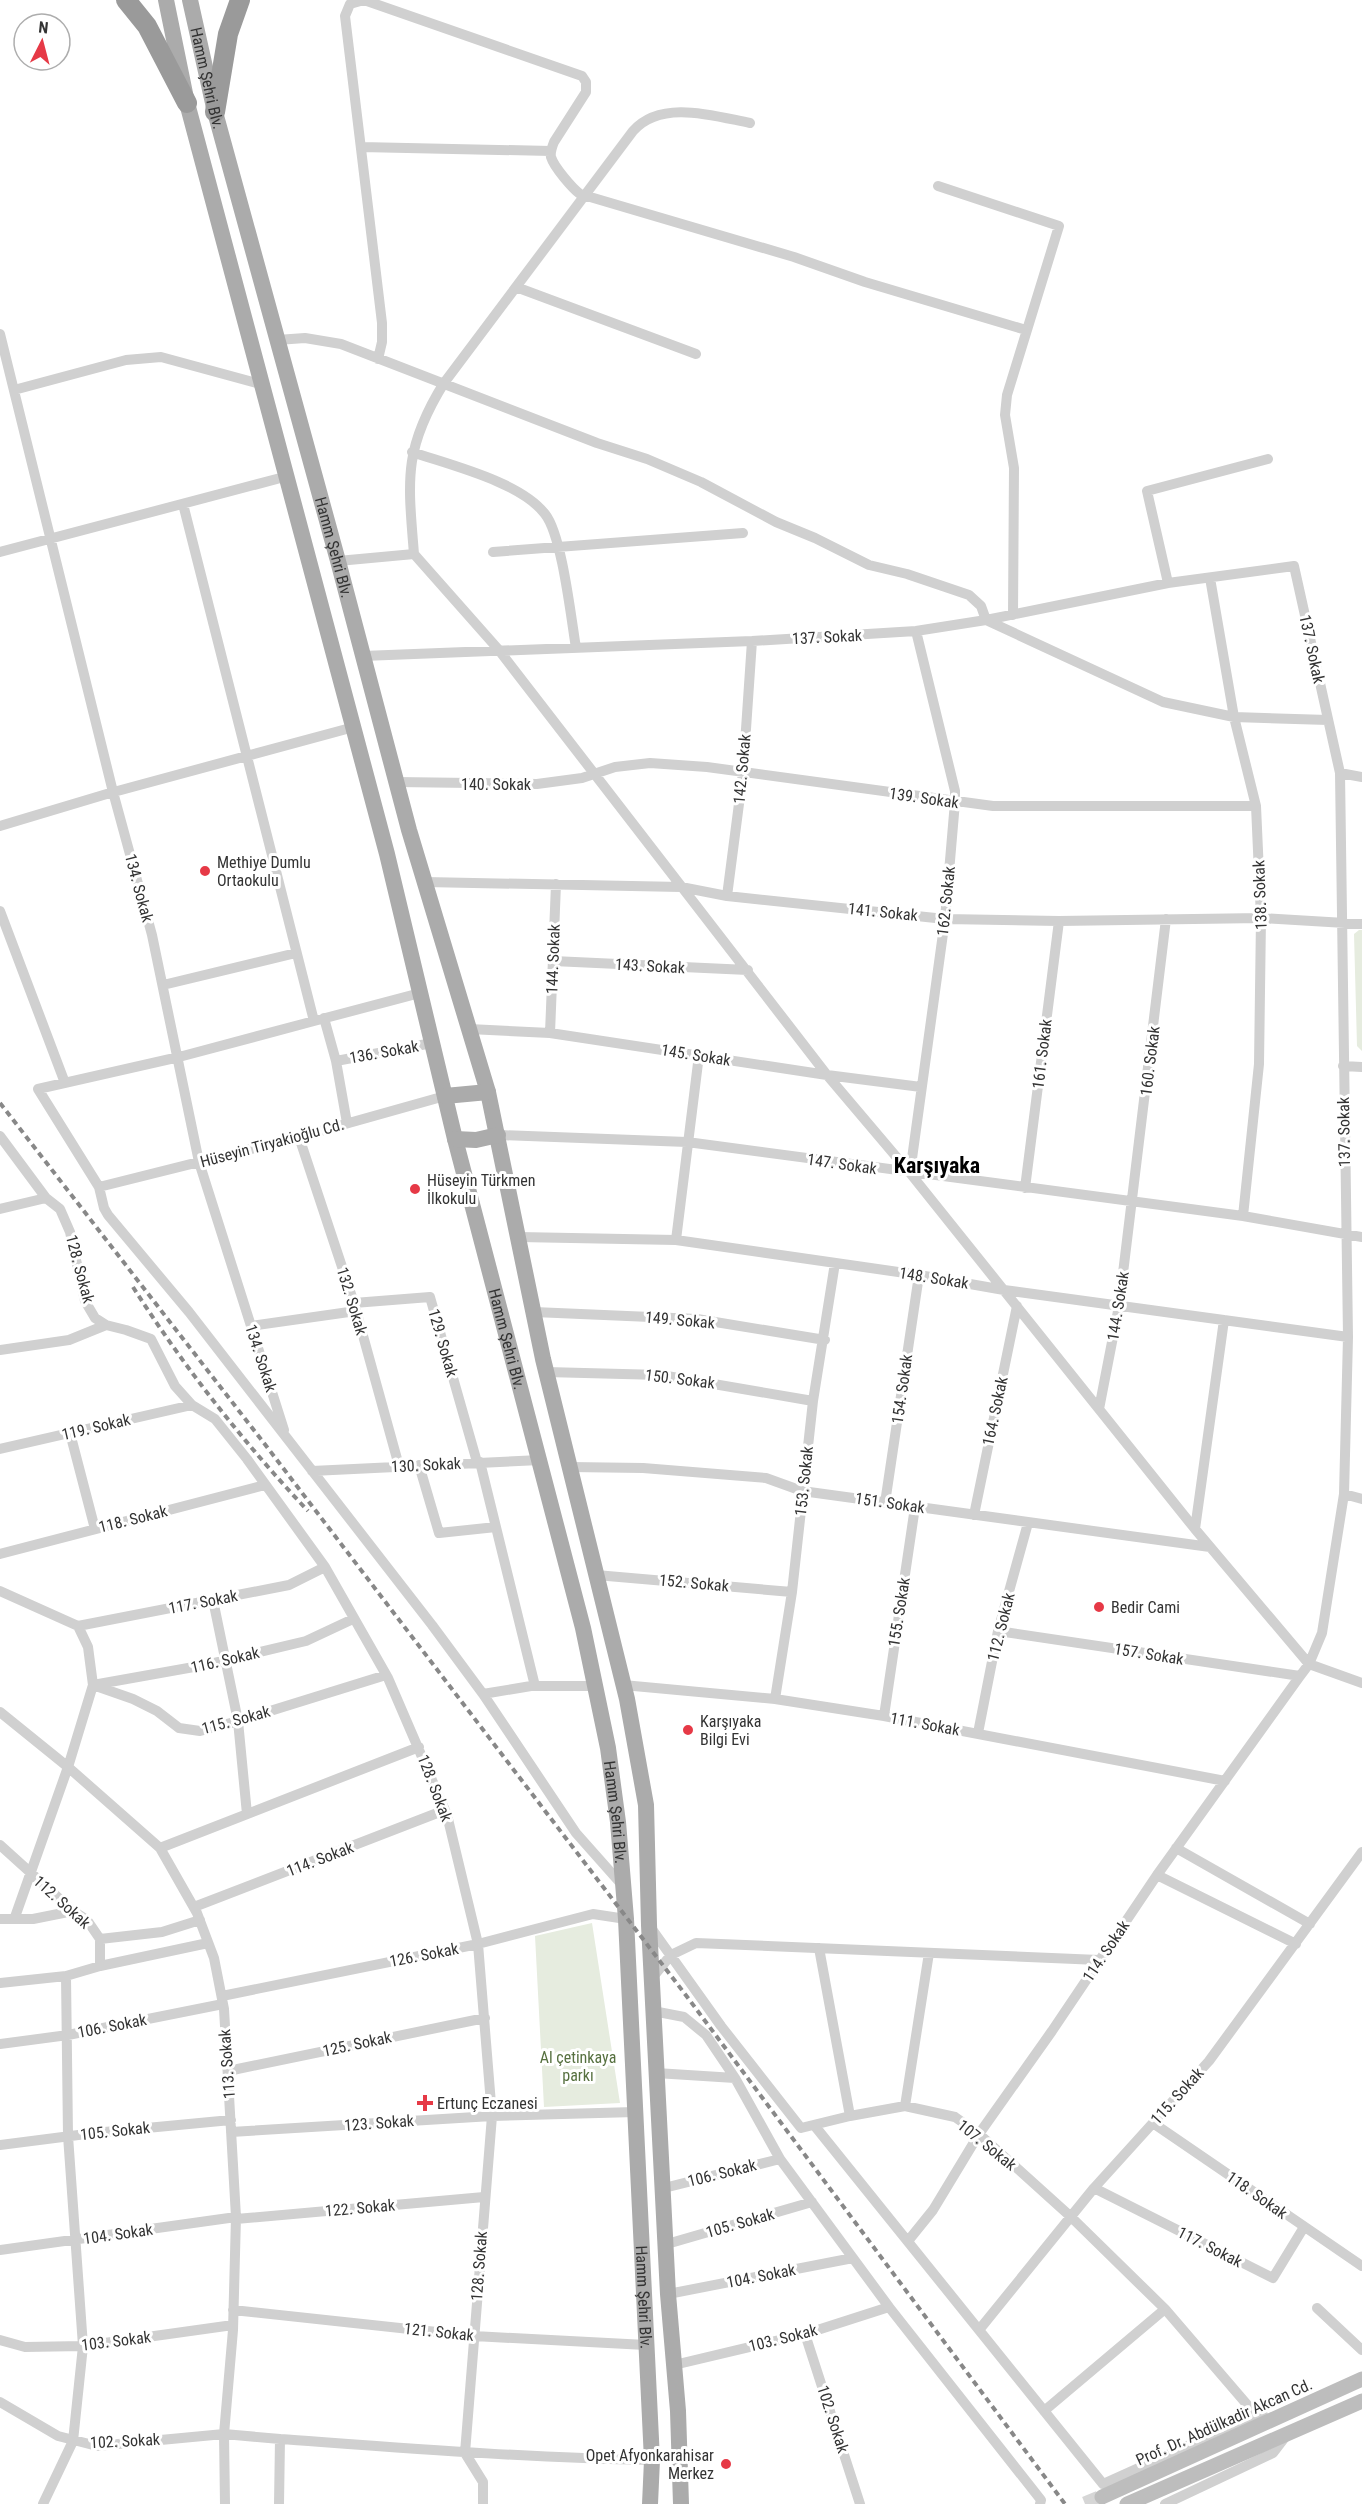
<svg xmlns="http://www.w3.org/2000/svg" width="1362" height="2504" viewBox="0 0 1362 2504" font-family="'Roboto Condensed',sans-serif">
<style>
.green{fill:#e6ecdf}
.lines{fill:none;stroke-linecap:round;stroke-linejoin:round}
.secondary-tunnel{stroke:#d6d6d6;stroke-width:15;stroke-dasharray:15 8;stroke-linecap:butt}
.street{stroke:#d0d0d0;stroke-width:10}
.secondary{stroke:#bdbdbd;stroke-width:15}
.primary{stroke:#ababab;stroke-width:16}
.highway{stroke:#9a9a9a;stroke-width:20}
.rail{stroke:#888;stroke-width:4;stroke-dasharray:6 4.5;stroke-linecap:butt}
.poi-dot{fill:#e63946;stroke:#fff;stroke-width:2}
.labels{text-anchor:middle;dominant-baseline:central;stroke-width:6;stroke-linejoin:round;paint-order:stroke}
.street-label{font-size:16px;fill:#333;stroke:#fff}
.poi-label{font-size:16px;fill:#333;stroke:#fff;text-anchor:start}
.park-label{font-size:16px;fill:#56703f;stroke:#fff}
.district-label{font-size:22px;font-weight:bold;fill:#000;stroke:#fff}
</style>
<rect width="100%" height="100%" fill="#fff"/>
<path class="green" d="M 1359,930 L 1362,930 L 1362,1051 L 1357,1046 L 1354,934 Z
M 592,1923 L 620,2103 L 544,2107 L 535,1936 Z"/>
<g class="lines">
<path class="secondary-tunnel" d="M 1085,2504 L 1102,2497"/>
<path class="street" d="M 361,147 L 551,151
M 938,186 L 1059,226 L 1007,395 L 1005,415 L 1014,468 L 1013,615
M 516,287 L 696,354
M 0,334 L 113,792 L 152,935 L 199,1162 L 284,1430
M 277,340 L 305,338 L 341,344 L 597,443 L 647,459 L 701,482 L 776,522 L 815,538 L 869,565 L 907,574 L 969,595 L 981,606 L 986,620 L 1163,702 L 1234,717 L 1328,720
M 378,359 L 382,342 L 382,323 L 345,16 L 350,4 L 364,0 L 582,76 L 586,82 L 586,92 L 554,142 C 552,147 550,152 551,157 C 554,167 572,188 580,194 L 794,257 L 865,282 L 1026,330
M 14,390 L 126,360 L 161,357 L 264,385
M 412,452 C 450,465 521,482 545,514 C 562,535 571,618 576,648
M 183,504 L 314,1021 L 179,1057 L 38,1089 L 99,1187 L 104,1208 L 108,1215 L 189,1312 L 432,1625 L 483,1694 L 576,1833 L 623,1886
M 0,552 L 288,476
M 493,552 L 743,533
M 414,554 C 408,480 403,449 444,383 L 633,131 C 661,99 714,116 750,123
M 338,561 L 414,554 L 498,649 L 827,1075 L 910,1173 L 1195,1529 L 1309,1664 L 1362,1683
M 1210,578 L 1234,717 L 1256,806 L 1261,918 L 1259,1064 L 1243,1216
M 1168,583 L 1147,491 L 1268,459
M 363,656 L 752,641 L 916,631 L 986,620 L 1168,583 L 1294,566 L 1340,773 L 1348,1337 L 1344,1494 L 1322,1633 L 1309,1664 L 1300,1676 L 1157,1875 L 1052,2031 L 979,2134 L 933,2210 L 908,2241
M 1340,773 L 1362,777
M 396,782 L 537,784 L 582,778 L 615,767 L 650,763 L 707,767 L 993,806 L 1256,806
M 0,826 L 110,793 L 354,727
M 425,882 L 681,887 L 727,896 L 945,919 L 1059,921 L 1261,918 L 1362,924
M 727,896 L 743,773 L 752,641
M 0,911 L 65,1083
M 553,961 L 748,970
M 163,985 L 296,953
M 324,1018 L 336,1061 L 347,1123
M 314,1021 L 420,993
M 469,1029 L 550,1033 L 827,1075 L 921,1087
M 550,1033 L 556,884
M 336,1061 L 432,1043
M 1343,1066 L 1362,1067
M 498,1135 L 687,1142 L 1243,1216 L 1362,1237
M 0,1136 L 46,1198 L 60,1209 L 70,1232 L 85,1301 L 95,1318 L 106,1325 L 126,1330 L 151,1339 L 175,1386 L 192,1405 L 215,1419 L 247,1459 L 325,1567 L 388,1678 L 447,1815 L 478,1944 L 492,2116 L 465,2453 L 483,2482 L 483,2504
M 299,1137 L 354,1303 L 399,1466
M 910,1173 L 945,919 L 955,802 L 955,791 L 916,631
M 99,1187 L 299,1137 L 445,1096
M 1025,1188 L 1059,921
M 0,1209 L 46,1198
M 519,1237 L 676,1240 L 919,1275 L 1004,1290 L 1348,1337
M 676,1240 L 699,1055
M 354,1303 L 430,1297 L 477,1462
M 534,1312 L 697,1319 L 825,1340
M 251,1326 L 356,1311
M 0,1350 L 69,1340 L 106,1325
M 546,1372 L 661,1375 L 813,1401
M 1099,1409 L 1119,1306 L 1166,919
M 70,1433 L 95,1529
M 0,1449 L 192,1405
M 480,1462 L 535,1686
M 419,1465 L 439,1533 L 496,1527
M 570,1467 L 643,1468 L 766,1478 L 802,1491 L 1210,1547
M 312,1471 L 540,1460
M 1344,1494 L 1362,1499
M 885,1503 L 919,1275
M 974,1515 L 1017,1306
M 1195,1529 L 1224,1320
M 0,1554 L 265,1485
M 596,1575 L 792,1592
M 0,1591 L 78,1626 L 88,1647 L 93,1685 L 68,1767 L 15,1917
M 213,1600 L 238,1721 L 247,1814
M 78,1626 L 289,1585 L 325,1567
M 998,1631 L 1300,1676
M 93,1685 L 133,1699 L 157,1711 L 179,1728 L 200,1731 L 238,1721 L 386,1675
M 93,1685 L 205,1665 L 306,1641 L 353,1619
M 623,1685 L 775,1699 L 884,1716 L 1225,1781
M 483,1694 L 531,1686 L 596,1686
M 775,1699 L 792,1592 L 813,1401 L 835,1263
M 0,1712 L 68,1767 L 160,1848 L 197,1913 L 214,1958 L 224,2009 L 236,2217 L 233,2330 L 224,2434 L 225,2504
M 884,1716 L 915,1507
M 978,1733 L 998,1631 L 1028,1523
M 0,1845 L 73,1911 L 87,1920 L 100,1939
M 160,1848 L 419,1747
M 1176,1848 L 1310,1924
M 1157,1875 L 1296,1944
M 194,1907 L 445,1810
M 0,1919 L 33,1919 L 73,1911
M 651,1928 L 721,2026 L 801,2128 L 850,2116 L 905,2106 L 955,2117 L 979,2134 L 1070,2216 L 1165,2309 L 1256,2415
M 100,1939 L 162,1932 L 200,1920
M 819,1948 L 850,2116
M 100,1966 L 208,1943
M 652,1978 L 671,1955 L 696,1943 L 1099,1960
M 0,1983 L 66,1976 L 100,1966 L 100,1939
M 222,1996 L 478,1944 L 593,1914 L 626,1919
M 653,2011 L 684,2017 L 706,2035 L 735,2078 L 780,2159 L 889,2307 L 1041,2500 L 1040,2504
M 0,2044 L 68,2035 L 223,2004
M 228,2071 L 485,2018
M 656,2073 L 735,2078
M 905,2106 L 929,1953
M 1153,2123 L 1362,2266
M 814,2125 L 1103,2484 L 1256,2415 L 1263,2415
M 231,2132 L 492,2116 L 635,2112
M 0,2145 L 94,2133 L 231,2120
M 664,2188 L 780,2159
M 1094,2188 L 1273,2278 L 1304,2227
M 236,2219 L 484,2197
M 667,2244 L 812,2202
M 0,2250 L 236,2217
M 668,2294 L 853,2258
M 1317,2308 L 1362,2350
M 233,2310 L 474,2336 L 646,2345
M 979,2330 L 1094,2188 L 1209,2061 L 1362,1852
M 805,2334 L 860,2504
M 0,2340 L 25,2347 L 83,2346 L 233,2325
M 674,2365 L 805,2334 L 889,2307
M 0,2402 L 58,2436 L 97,2446 L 224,2434 L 280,2439 L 279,2504
M 1044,2411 L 1165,2309
M 280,2439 C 404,2448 528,2458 652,2460
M 43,2504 L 73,2441 L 83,2346 L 68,2136 L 66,1976
M 1165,2504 L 1273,2453 L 1286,2436"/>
<path class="secondary" d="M 1102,2497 L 1362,2379
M 1127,2504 L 1362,2401"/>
<g class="primary">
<path id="s1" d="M 166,0 L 187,103 L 387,854 L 455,1139 L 583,1628 L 608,1748 L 618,1822 L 626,1919 L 652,2460 L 650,2504"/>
<path id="s2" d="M 190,0 L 215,112 L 338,561 L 409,830 L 488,1092 L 543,1359 L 627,1699 L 646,1805 L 649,1925 L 668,2294 L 678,2411 L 681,2504"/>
<path d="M 445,1096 L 488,1092"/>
<path d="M 455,1139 L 476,1140 L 498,1135"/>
</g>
<path class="highway" d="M 126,0 L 147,26 L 187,103
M 215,112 L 228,34 L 240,0"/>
<path class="rail" d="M 0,1103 L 267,1447 L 688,1998 L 1065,2504
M 133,1287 C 184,1367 243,1442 308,1511"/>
</g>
<g class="poi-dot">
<circle cx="205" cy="871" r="6"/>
<circle cx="415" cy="1189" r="6"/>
<circle cx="1099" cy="1607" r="6"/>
<circle cx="688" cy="1730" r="6"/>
<path d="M422 2094h6v6h6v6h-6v6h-6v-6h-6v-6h6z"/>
<circle cx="726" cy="2464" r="6"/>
</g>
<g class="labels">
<g class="street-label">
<text stroke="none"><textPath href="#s2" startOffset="80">Hamm Şehri Blv.</textPath></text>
<text stroke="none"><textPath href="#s2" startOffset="566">Hamm Şehri Blv.</textPath></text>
<text transform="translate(827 637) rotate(-3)">137. Sokak</text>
<text transform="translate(1312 649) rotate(78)">137. Sokak</text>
<text transform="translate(742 769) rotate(-85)">142. Sokak</text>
<text x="496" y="784">140. Sokak</text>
<text transform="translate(924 798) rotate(8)">139. Sokak</text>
<text transform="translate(139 888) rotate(75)">134. Sokak</text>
<text transform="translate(1260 895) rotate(-92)">138. Sokak</text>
<text transform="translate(946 901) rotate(-84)">162. Sokak</text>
<text transform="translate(883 912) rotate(6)">141. Sokak</text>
<text transform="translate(553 959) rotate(-88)">144. Sokak</text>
<text transform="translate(650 966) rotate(3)">143. Sokak</text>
<text transform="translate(384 1052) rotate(-10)">136. Sokak</text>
<text transform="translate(1042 1054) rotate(-83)">161. Sokak</text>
<text transform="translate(696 1055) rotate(9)">145. Sokak</text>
<text transform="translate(1150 1061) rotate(-83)">160. Sokak</text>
<text transform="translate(1344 1132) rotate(-91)">137. Sokak</text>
<text transform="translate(272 1143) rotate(-15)">Hüseyin Tiryakioğlu Cd.</text>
<text transform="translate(842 1164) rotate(8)">147. Sokak</text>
<text transform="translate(80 1269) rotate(75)">128. Sokak</text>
<text transform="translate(934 1278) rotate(9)">148. Sokak</text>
<text transform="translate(352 1301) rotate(73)">132. Sokak</text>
<text transform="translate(1118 1306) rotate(-81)">144. Sokak</text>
<text transform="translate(680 1320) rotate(5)">149. Sokak</text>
<text stroke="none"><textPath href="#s1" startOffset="1382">Hamm Şehri Blv.</textPath></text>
<text transform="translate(443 1343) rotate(74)">129. Sokak</text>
<text transform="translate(261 1358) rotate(72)">134. Sokak</text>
<text transform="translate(680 1379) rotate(7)">150. Sokak</text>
<text transform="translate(902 1389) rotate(-82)">154. Sokak</text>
<text transform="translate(995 1411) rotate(-78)">164. Sokak</text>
<text transform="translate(96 1427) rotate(-13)">119. Sokak</text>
<text transform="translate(426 1465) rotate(-3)">130. Sokak</text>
<text transform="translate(804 1481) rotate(-84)">153. Sokak</text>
<text transform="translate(890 1503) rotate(8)">151. Sokak</text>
<text transform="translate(133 1519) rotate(-14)">118. Sokak</text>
<text transform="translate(694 1583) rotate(5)">152. Sokak</text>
<text transform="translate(203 1602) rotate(-11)">117. Sokak</text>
<text transform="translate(899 1612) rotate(-81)">155. Sokak</text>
<text transform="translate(1001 1627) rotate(-76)">112. Sokak</text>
<text transform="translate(1149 1654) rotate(9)">157. Sokak</text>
<text transform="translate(225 1660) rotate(-13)">116. Sokak</text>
<text transform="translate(236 1720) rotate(-15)">115. Sokak</text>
<text transform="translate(925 1724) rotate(10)">111. Sokak</text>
<text transform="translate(435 1788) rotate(69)">128. Sokak</text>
<text stroke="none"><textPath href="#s1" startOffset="1868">Hamm Şehri Blv.</textPath></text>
<text transform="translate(320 1859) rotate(-21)">114. Sokak</text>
<text transform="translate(62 1902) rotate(42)">112. Sokak</text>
<text transform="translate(1106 1951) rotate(-56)">114. Sokak</text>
<text transform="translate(424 1955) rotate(-11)">126. Sokak</text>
<text transform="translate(112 2026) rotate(-11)">106. Sokak</text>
<text transform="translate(357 2044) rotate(-12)">125. Sokak</text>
<text transform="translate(227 2064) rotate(-94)">113. Sokak</text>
<text transform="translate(1177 2096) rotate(-48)">115. Sokak</text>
<text transform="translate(379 2123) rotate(-4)">123. Sokak</text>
<text transform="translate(115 2131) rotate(-6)">105. Sokak</text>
<text transform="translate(987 2145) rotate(39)">107. Sokak</text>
<text transform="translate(722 2173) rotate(-14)">106. Sokak</text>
<text transform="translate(1257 2195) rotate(35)">118. Sokak</text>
<text transform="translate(360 2208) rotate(-5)">122. Sokak</text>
<text transform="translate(740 2223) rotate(-16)">105. Sokak</text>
<text transform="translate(118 2234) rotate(-8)">104. Sokak</text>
<text transform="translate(1210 2247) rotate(27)">117. Sokak</text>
<text transform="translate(479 2266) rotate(-86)">128. Sokak</text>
<text transform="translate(761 2276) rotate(-11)">104. Sokak</text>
<text stroke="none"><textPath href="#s1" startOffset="2354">Hamm Şehri Blv.</textPath></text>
<text transform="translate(439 2332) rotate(6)">121. Sokak</text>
<text transform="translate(783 2338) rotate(-14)">103. Sokak</text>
<text transform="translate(116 2341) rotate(-7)">103. Sokak</text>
<text transform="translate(833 2419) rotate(72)">102. Sokak</text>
<text transform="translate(1224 2422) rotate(-24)">Prof. Dr. Abdülkadir Akcan Cd.</text>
<text transform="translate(125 2441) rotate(-3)">102. Sokak</text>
</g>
<g class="poi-label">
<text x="217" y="862">Methiye Dumlu<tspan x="217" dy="18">Ortaokulu</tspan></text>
<text x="427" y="1180">Hüseyin Türkmen<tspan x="427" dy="18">İlkokulu</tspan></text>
<text x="1111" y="1607">Bedir Cami</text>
<text x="700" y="1721">Karşıyaka<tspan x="700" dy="18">Bilgi Evi</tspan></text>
<text x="437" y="2103">Ertunç Eczanesi</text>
<text x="714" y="2455" text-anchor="end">Opet Afyonkarahisar<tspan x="714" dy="18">Merkez</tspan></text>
</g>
<g class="park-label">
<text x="578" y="2057">Al çetinkaya<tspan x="578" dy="18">parkı</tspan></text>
</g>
<g class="district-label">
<text x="937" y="1165">Karşıyaka</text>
</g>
</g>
<g transform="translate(42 42) rotate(6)"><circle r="28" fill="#ffffff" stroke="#adadad" stroke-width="1.5"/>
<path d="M0-4.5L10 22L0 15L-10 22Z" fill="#e63946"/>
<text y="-9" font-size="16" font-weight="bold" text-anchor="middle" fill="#333333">N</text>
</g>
</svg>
